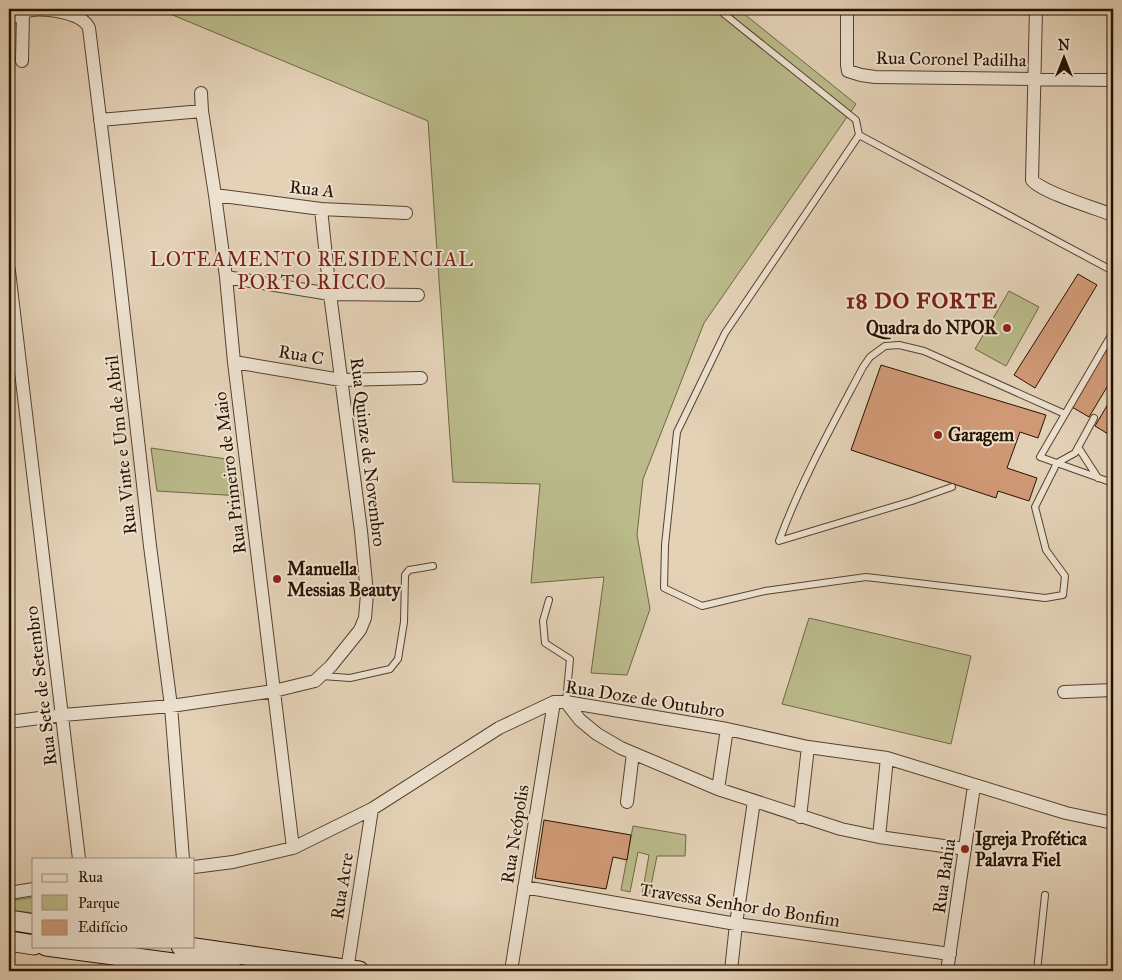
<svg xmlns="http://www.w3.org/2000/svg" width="1122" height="980" viewBox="0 0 1122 980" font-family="'IM FELL Great Primer',serif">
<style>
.green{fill:#baba8a;stroke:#706645}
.building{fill:#d19a77;stroke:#271100}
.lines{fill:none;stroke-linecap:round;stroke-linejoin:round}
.lane-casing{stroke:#56412e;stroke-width:8}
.street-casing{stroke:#56412e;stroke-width:14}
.secondary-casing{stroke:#271100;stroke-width:21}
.lane{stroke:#ede2d0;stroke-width:6}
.street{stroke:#ede2d0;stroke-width:12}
.secondary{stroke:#ede2d0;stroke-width:19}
.poi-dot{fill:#8f2418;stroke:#ede2d0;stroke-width:2}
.labels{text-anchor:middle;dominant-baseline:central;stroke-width:4;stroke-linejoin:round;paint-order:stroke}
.street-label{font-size:18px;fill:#271100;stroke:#ede2d0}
.poi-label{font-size:18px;font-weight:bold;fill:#271100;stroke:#ede2d0;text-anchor:start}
.quarter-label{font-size:20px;letter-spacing:1px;fill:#7a1f14;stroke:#ede2d0}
.district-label{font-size:22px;font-weight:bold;letter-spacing:1px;fill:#7a1f14;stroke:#ede2d0}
</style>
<rect width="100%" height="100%" fill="#e4d2b7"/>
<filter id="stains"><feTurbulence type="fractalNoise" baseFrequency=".004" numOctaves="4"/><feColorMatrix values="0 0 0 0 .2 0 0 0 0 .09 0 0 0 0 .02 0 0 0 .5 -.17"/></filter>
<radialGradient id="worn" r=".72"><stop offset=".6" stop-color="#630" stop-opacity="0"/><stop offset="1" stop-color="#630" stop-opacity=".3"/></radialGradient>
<path class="green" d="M 158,9 L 738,9 L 856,104 L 704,323 L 643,479 L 637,535 L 650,609 L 627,675 L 591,673 L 604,577 L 531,583 L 540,484 L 453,482 L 428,121 Z
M 1009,291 L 1039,307 L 1006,366 L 975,349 Z
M 151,448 L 233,460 L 241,496 L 157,491 Z
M 809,618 L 971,656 L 951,744 L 782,704 Z
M 633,826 L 686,835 L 685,856 L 657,856 L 649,896 L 642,895 L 649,855 L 638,852 L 630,892 L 621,890 Z
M 34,897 L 34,913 L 9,910 L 9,901 Z"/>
<path class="building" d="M 1078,274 L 1097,285 L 1035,388 L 1014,375 Z
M 1113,337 L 1113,377 L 1089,417 L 1072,407 Z
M 881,365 L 1046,415 L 1038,438 L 1020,432 L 1007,468 L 1037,478 L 1029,501 L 998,491 L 996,498 L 851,450 Z
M 1108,404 L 1113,407 L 1113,437 L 1095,426 Z
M 544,820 L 631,835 L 627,860 L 613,857 L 606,889 L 535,878 Z"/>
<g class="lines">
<defs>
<path id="lane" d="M 718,9 L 856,120 L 859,135 L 725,333 L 677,432 L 665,545 L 664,588 L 702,606 L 765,591 L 866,577 L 1045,598 L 1063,595 L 1065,576 L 1046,550 L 1035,507 L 1057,463 L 1075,453 L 1094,418
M 859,135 L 1113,271
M 1113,332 L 1040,457 L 1113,483
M 1078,447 L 1098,478
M 952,487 L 912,501 L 779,541 C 801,481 833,424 863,367 L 870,357 L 885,346 L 899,345 L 924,351 L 1065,414
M 549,600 L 543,621 L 545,643 L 570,659 L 566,702
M 322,676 L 350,678 L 390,669 L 398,659 L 404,622 L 405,575 L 409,570 L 433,566
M 1037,971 L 1045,895"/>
<path id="street" d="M 847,9 L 847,65 L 848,71 L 861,75 L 875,77 L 1113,80
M 1036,9 L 1032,180 C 1043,193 1095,208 1113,215
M 9,19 C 15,16 21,13 27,11 C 42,7 82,12 89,28 L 118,264 L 150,546 L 171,706 L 183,859
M 22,61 L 23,13
M 201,93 L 202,111 L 215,195 L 226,277 L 234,362 L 293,848
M 100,120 L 202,111
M 215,195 L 321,209 L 406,213
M 9,271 L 79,859
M 226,277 L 330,294 L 418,295
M 234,362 L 341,380 L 421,378
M 1064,692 L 1113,690
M 566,702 L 580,720 L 597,734 L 621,748 L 718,789 L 841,829 L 879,837 L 965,849
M 9,722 L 63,715 L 171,706 L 274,691 L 315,681 L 331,666 L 360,630 L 365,618 L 367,594 L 361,531 L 330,294 L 321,209
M 718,789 L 727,729
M 627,802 L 633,753
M 800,817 L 808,747
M 879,837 L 887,758
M 194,867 L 233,862 L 293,848 L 372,809 L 499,728 L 554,702 L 566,702 L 727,729 L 808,747 L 887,758 L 1066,813 L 1113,823
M 524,887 L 736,924 L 950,954
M 9,893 L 34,889
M 347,970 L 372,809
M 136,971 L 138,958
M 511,971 L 554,702
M 731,971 L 736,924 L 754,801
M 947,971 L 974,786"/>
<path id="secondary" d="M 9,920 L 34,924
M 9,941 L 34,945
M 46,946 L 233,971
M 181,946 L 359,971"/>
</defs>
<use href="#lane" class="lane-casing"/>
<use href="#street" class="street-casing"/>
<use href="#secondary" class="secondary-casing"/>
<use href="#lane" class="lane"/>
<use href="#street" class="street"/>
<use href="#secondary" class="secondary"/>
</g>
<g class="poi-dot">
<circle cx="1007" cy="328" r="5"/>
<circle cx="938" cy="435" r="5"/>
<circle cx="277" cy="579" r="5"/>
<circle cx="965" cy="849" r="5"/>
</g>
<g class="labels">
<g class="street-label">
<text transform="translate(951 59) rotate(1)">Rua Coronel Padilha</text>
<text transform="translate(312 189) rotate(6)">Rua A</text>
<text transform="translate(301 355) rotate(10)">Rua C</text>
<text transform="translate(121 445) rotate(-96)">Rua Vinte e Um de Abril</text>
<text transform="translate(368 452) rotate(83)">Rua Quinze de Novembro</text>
<text transform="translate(230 473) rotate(-97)">Rua Primeiro de Maio</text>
<text transform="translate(41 686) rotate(-97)">Rua Sete de Setembro</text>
<text transform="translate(645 699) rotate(9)">Rua Doze de Outubro</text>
<text transform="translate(515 834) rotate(-81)">Rua Neópolis</text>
<text transform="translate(944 876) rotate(-82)">Rua Bahia</text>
<text transform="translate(342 886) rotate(-81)">Rua Acre</text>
<text transform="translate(740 905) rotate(9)">Travessa Senhor do Bonfim</text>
</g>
<g class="poi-label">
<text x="997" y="328" text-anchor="end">Quadra do NPOR</text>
<text x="948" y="435">Garagem</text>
<text x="287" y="569">Manuella<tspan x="287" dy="21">Messias Beauty</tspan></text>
<text x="975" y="839">Igreja Profética<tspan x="975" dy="21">Palavra Fiel</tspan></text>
</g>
<g class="quarter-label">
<text x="312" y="259">LOTEAMENTO RESIDENCIAL<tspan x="312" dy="23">PORTO RICCO</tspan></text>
</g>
<g class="district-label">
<text x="922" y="300">18 DO FORTE</text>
</g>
</g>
<rect width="1122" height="980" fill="none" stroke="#e4d2b7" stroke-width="30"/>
<rect x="10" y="10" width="1102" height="960" fill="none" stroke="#271100" stroke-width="2.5"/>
<rect x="15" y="15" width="1092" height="950" fill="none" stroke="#271100"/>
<rect x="32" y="858" width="162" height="90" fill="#ede2d0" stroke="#9e8e7d"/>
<rect x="42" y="874" width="25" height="8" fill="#ede2d0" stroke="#9e8e7d"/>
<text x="78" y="882" font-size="15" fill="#271100">Rua</text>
<rect x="42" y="895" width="25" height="15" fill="#baba8a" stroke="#9e8e7d"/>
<text x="78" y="908" font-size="15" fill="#271100">Parque</text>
<rect x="42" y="920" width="25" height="15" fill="#d19a77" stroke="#9e8e7d"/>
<text x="78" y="932" font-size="15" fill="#271100">Edifício</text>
<g transform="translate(1064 58)" stroke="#ede2d0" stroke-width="4" paint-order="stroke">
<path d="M0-4L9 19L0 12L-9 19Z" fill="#271100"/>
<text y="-8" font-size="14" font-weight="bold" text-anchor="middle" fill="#271100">N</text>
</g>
<rect width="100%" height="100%" filter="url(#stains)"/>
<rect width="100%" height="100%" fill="url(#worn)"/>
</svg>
